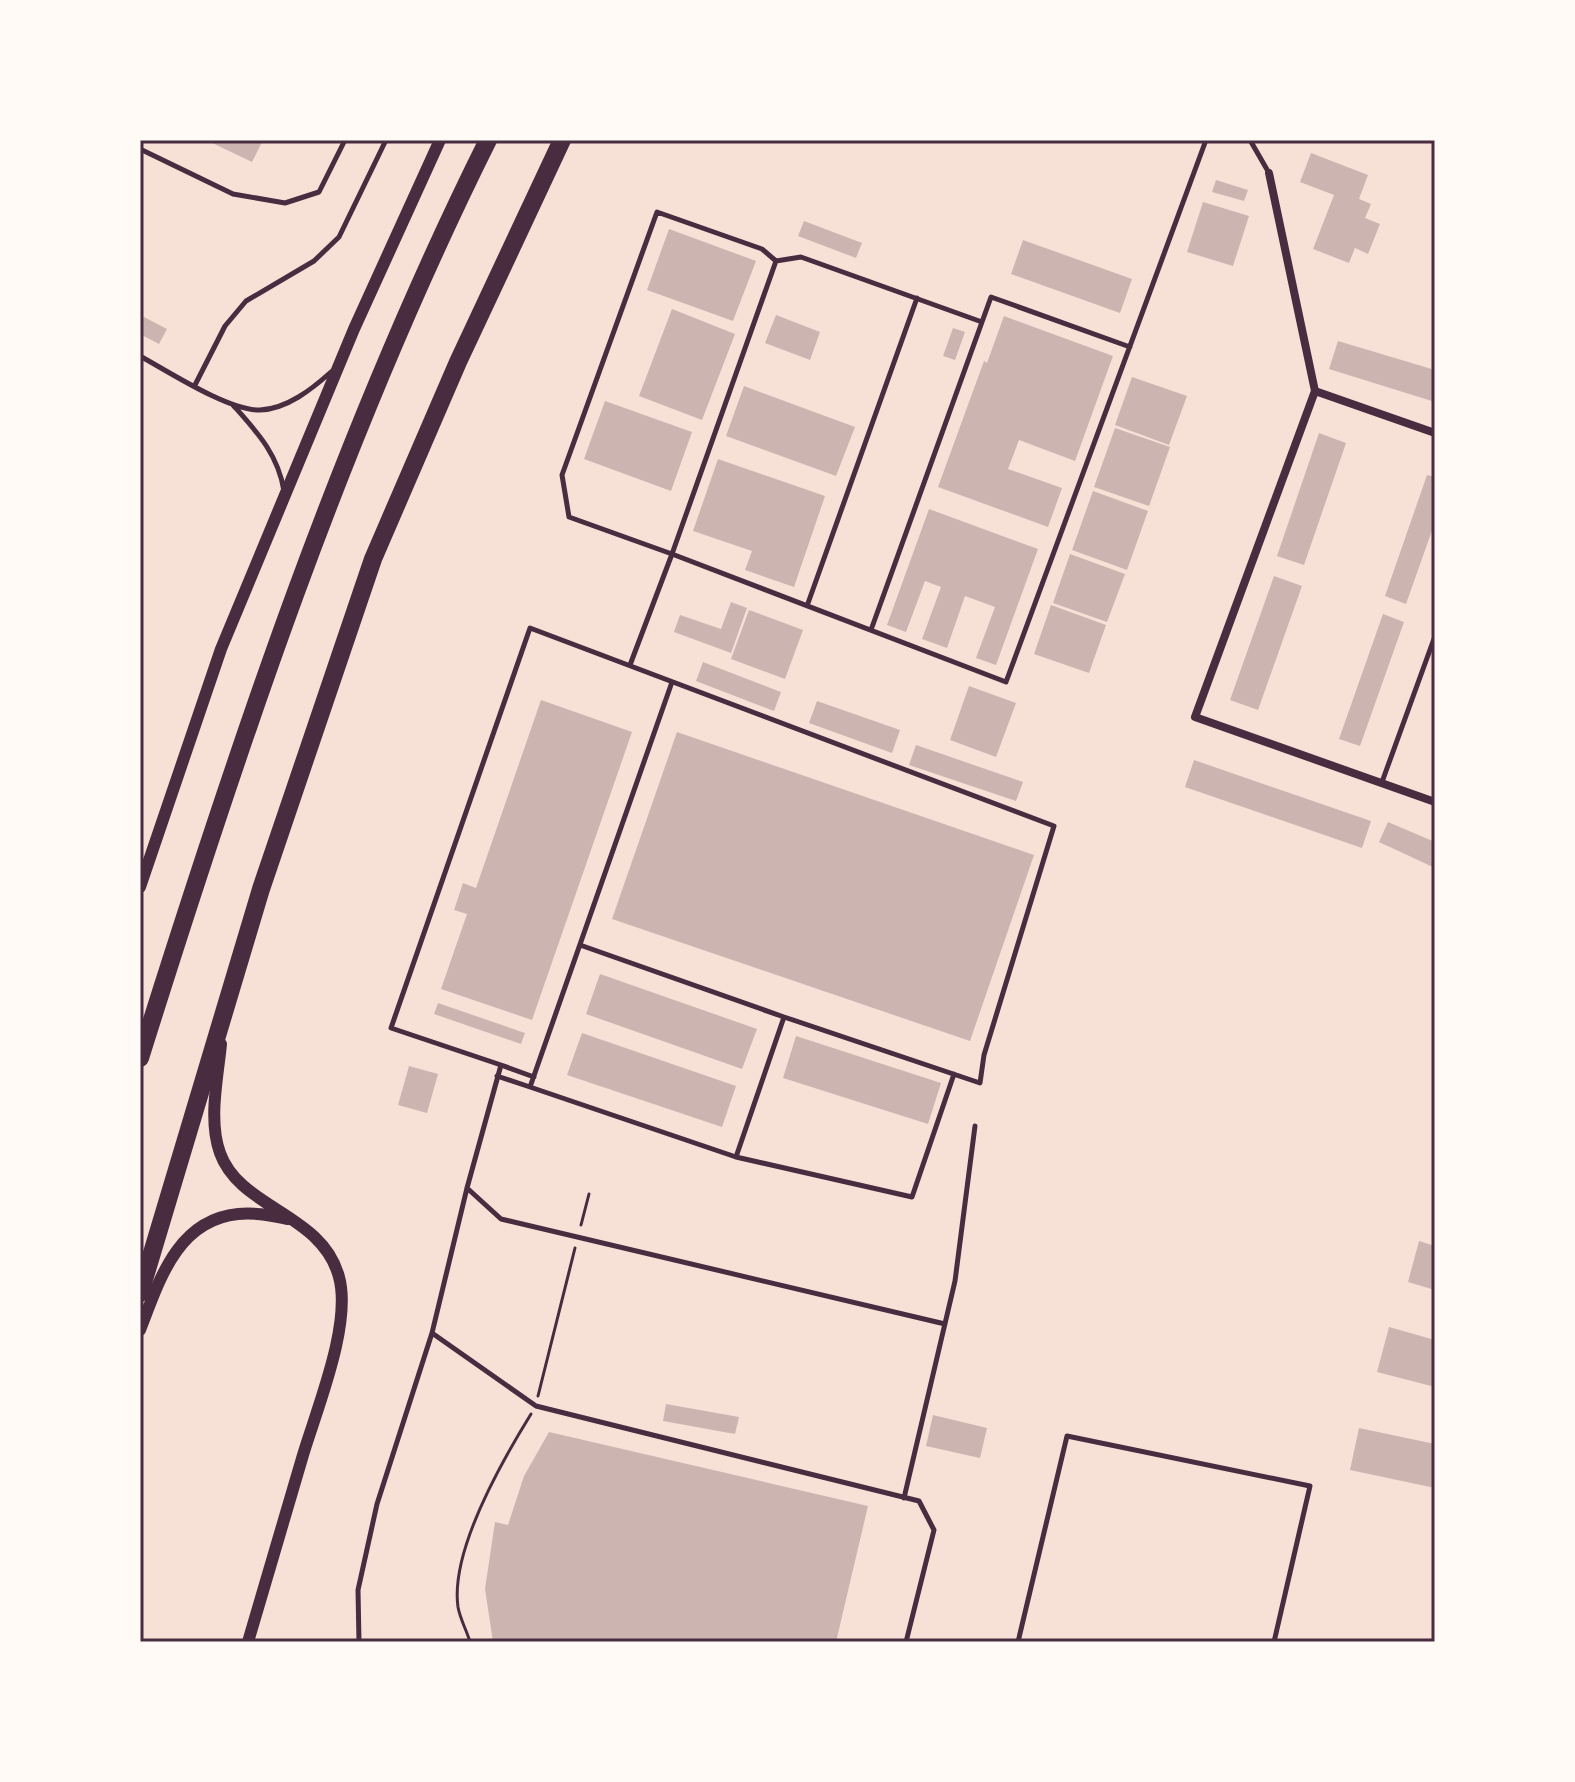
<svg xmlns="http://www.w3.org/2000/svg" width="1575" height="1782" viewBox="0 0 1575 1782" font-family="'Noto Serif',serif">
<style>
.building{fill:#ccb4b1}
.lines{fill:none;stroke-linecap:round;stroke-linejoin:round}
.path{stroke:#4a2c40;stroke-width:3}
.service{stroke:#4a2c40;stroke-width:5}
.minor{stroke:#4a2c40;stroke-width:8}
.tertiary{stroke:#4a2c40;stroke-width:12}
.motorway{stroke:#4a2c40;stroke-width:18}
.neatline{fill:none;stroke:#4a2c40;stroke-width:3}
</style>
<rect width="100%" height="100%" fill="#f7e1d7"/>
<path class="building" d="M 206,140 L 263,140 L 252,162 Z
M 1311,153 L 1368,175 L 1359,199 L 1371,204 L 1365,218 L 1380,224 L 1368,254 L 1355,248 L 1349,263 L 1313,249 L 1334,195 L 1300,182 Z
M 1216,180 L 1248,190 L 1244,201 L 1212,192 Z
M 1203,202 L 1249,216 L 1233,266 L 1187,252 Z
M 804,221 L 862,243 L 856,258 L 798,236 Z
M 669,229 L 756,261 L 733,321 L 647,290 Z
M 1023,240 L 1132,279 L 1120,313 L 1011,274 Z
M 672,309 L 735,334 L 702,420 L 639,396 Z
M 776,315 L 820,332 L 810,360 L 765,343 Z
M 1004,316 L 1113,356 L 1075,461 L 1019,440 L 1008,469 L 1062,488 L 1048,527 L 938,487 L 984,361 L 987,363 Z
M 144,317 L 167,329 L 159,344 L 140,334 L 140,324 Z
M 953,328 L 965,332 L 955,360 L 943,356 Z
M 1338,341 L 1435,370 L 1435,402 L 1329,369 Z
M 1132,377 L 1187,396 L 1169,445 L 1115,425 Z
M 744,386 L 855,427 L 836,476 L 726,436 Z
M 605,401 L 692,432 L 671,491 L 584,459 Z
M 1115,428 L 1170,447 L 1149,506 L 1094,487 Z
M 1319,433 L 1346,443 L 1304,565 L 1277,556 Z
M 718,459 L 825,496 L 794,587 L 745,570 L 752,551 L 693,531 Z
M 1427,475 L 1435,477 L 1435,522 L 1406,604 L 1385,596 Z
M 1093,491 L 1148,511 L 1127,570 L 1072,550 Z
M 929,509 L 1038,549 L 996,665 L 976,658 L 995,607 L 965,596 L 947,648 L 922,639 L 941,587 L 925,581 L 906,632 L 887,625 Z
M 1070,554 L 1125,574 L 1107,622 L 1053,603 Z
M 1274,576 L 1302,586 L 1258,710 L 1230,700 Z
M 731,602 L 747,608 L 731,653 L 674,632 L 680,615 L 721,629 Z
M 1051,605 L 1106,625 L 1089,673 L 1034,654 Z
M 749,610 L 803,630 L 785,679 L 731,659 Z
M 1383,614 L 1404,622 L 1360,746 L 1339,739 Z
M 703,662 L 781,692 L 774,711 L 696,681 Z
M 969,686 L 1016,703 L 996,757 L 950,740 Z
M 541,700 L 632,732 L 532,1020 L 441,989 L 467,914 L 454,910 L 463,883 L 476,888 Z
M 817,701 L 900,730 L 892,753 L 809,723 Z
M 677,732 L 1034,855 L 970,1041 L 612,919 Z
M 916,745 L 1023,782 L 1016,801 L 909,765 Z
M 1194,760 L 1371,821 L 1362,848 L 1185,787 Z
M 1388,822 L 1435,842 L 1435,868 L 1379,842 Z
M 600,974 L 757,1029 L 742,1069 L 586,1014 Z
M 438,1003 L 525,1033 L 521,1044 L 434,1014 Z
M 582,1033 L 736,1086 L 722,1127 L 567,1075 Z
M 796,1036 L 941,1083 L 928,1124 L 783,1078 Z
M 409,1066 L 438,1074 L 427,1113 L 398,1105 Z
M 1419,1241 L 1435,1246 L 1435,1290 L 1408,1282 Z
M 1389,1327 L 1435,1340 L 1435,1387 L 1377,1372 Z
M 666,1404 L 739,1417 L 735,1434 L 663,1421 Z
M 933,1415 L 987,1428 L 980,1458 L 926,1446 Z
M 1359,1428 L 1435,1444 L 1435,1488 L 1350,1470 Z
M 549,1432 L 868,1506 L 836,1642 L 493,1642 L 485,1589 L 495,1522 L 508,1525 L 524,1476 Z"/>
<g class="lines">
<path class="path" d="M 581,1225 L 589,1194
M 538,1396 L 575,1248
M 470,1642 C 467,1631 460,1619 458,1607 C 450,1551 502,1461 531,1414"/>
<path class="service" d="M 1250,140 L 1269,173
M 140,149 L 233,194 L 285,203 L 319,192 L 345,140
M 776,261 L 762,249 L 657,212 L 562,475 L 569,517 L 672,554 L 776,261 L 801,257 L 982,322
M 140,356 C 169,372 229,411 260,410 C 287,409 312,389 331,372
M 195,385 L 225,326 L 246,301 L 314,261 L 339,237 L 386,140
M 233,405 C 257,432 278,454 284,491
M 807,606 L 917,298
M 871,630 L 991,297 L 1130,347
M 630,665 L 672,554 L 1006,682 L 1206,140
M 1382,782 L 1435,636
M 580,945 L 784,1017 L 736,1157 L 530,1087 L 672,682
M 501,1065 L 534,1077
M 497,1076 L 530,1087
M 736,1157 L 912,1197 L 954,1074
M 467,1188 L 501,1219 L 945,1324
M 432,1333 L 467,1188 L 501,1065 L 391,1028 L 530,628 L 1054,826 L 984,1055 L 980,1083 L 784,1017
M 904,1498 L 955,1281 L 975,1126
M 359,1642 L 358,1590 L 377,1504 L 432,1333 L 536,1406 L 919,1501 L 934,1530 L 906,1642
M 1018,1642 L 1067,1436 L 1310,1486 L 1274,1642"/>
<path class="minor" d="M 1269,173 L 1315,391 L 1435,433
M 1315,391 L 1195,717 L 1435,802"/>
<path class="tertiary" d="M 140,887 L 221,649 L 354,329 L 440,140
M 221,1044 C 218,1077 208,1120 220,1153 C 240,1209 322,1213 339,1277 C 352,1324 317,1408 303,1455 C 285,1517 266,1580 248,1642
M 140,1330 C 159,1281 177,1220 238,1214 C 255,1212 272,1216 288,1219"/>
<path class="motorway" d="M 140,1058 C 238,746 342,433 488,140
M 140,1293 L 261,889 L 373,559 L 458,362 L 562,140"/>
</g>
<rect width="1575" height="1782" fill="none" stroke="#fffaf5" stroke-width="284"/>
<rect x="142" y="142" width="1291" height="1498" class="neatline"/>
</svg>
